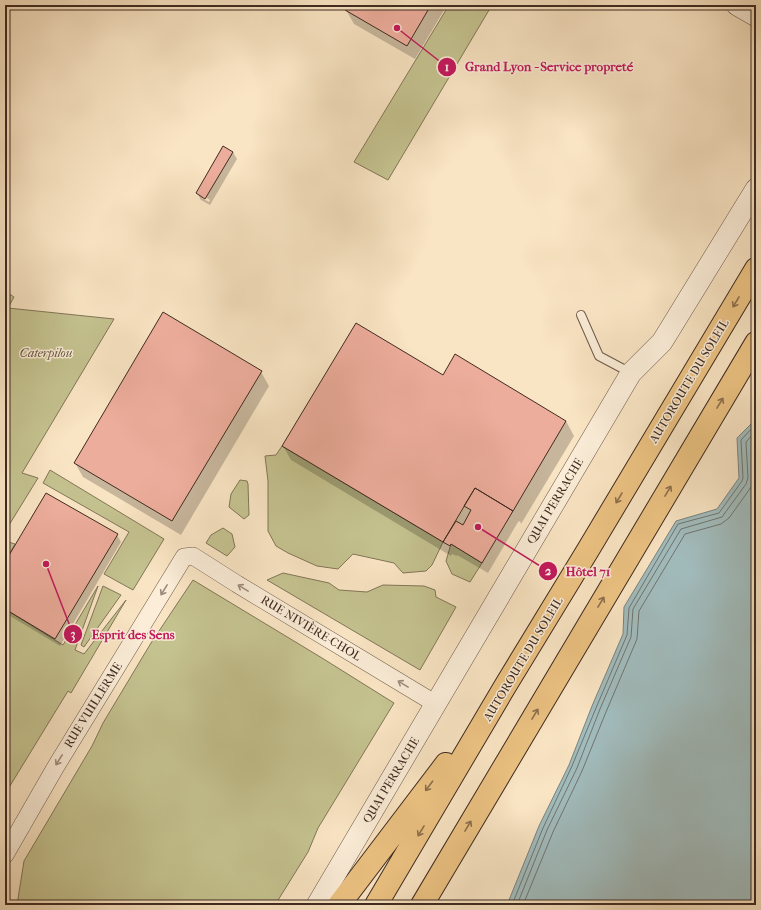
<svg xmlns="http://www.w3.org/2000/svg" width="761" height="910" viewBox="0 0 761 910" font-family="'IM FELL French Canon',serif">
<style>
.green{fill:#c4c28f;stroke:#827658}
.water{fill:#a1bcbd;stroke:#7a827f}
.shadow{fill:#0003;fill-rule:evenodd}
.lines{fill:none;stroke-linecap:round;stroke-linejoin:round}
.shore{stroke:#70746f;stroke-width:1}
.building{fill:#edad9c;stroke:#3f2b21}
.service-casing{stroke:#6e594a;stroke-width:10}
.minor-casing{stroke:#6e594a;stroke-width:18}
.tertiary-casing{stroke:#6e594a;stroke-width:22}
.trunk-casing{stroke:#3f2b21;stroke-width:24}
.service{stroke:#fbedd8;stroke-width:8}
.minor{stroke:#fbedd8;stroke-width:17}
.tertiary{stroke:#fbedd8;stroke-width:21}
.trunk{stroke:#ecc282;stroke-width:22}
.oneway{stroke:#8d6f4d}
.oneway2{stroke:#9d8c7c}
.labels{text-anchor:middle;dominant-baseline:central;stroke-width:3;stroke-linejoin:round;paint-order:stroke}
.park-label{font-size:12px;font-style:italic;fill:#60513c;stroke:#fbedd8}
.street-label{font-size:12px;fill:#3f2b21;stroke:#fbedd8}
.leader{fill:none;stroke:#c2185b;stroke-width:1.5}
.callout-dot{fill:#c2185b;stroke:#fbedd8;stroke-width:1.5}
.mark-label{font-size:12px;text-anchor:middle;font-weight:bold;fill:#fff}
.callout-label{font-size:13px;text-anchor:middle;font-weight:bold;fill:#c2185b;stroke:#fbedd8;stroke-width:3;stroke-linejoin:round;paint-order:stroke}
</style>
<rect width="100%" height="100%" fill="#f9e4c3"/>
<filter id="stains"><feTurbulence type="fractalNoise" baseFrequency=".005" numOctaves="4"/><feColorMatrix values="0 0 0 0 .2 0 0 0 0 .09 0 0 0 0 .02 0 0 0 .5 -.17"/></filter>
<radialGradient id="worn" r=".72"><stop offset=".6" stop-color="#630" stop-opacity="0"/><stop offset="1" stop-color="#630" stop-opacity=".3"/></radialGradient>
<path class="green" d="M 449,5 L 492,5 L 388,180 L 354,162 Z
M 5,291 L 14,297 L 8,308 L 114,319 L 22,473 L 38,478 L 6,530 L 5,530 Z
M 282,446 L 443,542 L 432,565 L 426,571 L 403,573 L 394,563 L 353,554 L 338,569 L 317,566 L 288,553 L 276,546 L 268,531 L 268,481 L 265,456 L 276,455 Z
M 50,470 L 164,539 L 133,590 L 104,574 L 129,532 L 43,483 Z
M 240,480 L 247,481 L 248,484 L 249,515 L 244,519 L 229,507 L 231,494 Z
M 223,528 L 232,534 L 235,547 L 227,556 L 206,543 L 211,535 Z
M 5,541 L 15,544 L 5,562 Z
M 451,544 L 482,563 L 470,582 L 452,574 L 446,561 Z
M 283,573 L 329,583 L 339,590 L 367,592 L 383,585 L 424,586 L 435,590 L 436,597 L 456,607 L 420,670 L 267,580 Z
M 193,580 L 322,658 L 394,703 L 318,828 L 308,852 L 275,905 L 17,905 L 24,861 L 92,746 L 103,723 L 151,643 Z
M 98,586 L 75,650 L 84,654 L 126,600 L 71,693 L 68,691 L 5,794 L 5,609 L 63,645 Z
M 103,586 L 121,595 L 84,647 L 81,645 Z"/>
<path class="water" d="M 756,419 L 756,905 L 507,905 L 539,826 L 569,765 L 592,706 L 623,634 L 624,607 L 676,521 L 717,509 L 739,478 L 737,438 Z"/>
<path class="shadow" d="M 349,5 L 447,5 L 415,59 L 354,24 L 346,10 Z
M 233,152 L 237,159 L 210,205 L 201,200 L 197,193 ZM 202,195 L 210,200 L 209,202 L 202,198 Z
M 261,372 L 269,386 L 181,535 L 83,477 L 75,463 Z
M 443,376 L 566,421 L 574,436 L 521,524 L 520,521 L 518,522 L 488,573 L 457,555 L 457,556 L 452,554 L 451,556 L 291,460 L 283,446 Z
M 117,535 L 121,542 L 60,646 L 5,613 L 5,564 Z"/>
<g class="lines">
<path class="shore" d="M 512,905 L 543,828 L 572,766 L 596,708 L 627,635 L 629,608 L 678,524 L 719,513 L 742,481 L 743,478 L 741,440 L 756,424
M 517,905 L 547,830 L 577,768 L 600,709 L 631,637 L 633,609 L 681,529 L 722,517 L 746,484 L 748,478 L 746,442 L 756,431
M 523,905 L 553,832 L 582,771 L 606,712 L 637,639 L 639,611 L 685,534 L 721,524 L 729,518 L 754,483 L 752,444 L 756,440"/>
</g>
<path class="building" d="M 348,5 L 431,5 L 407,46 L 345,10 Z
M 223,146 L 233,152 L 205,199 L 196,193 Z
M 163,312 L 262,371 L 172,521 L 74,463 Z
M 356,323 L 443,375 L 455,354 L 566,421 L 513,511 L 475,488 L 443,542 L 282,446 Z
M 475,488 L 513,511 L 482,563 L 451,544 L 450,546 L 443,542 L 456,521 L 463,525 L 471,510 L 464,506 Z
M 46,493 L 118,534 L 55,639 L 5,609 L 5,562 Z"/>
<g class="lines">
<defs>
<path id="service" d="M 581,315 L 599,356 L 631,373"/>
<path id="minor" d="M 5,855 L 55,768 L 184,557 L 193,556 L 237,584 L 436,704"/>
<path id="tertiary" d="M 737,5 L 756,16
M 317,905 L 631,373 L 662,342 L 756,189"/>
<path id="trunk" d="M 339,905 L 446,764
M 376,905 L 504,688 L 588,550 L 756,269
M 422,905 L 756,343"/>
</defs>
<use href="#service" class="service-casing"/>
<use href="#minor" class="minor-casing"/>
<use href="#tertiary" class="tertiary-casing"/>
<use href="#trunk" class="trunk-casing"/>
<use href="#service" class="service"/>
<use href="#minor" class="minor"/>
<use href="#tertiary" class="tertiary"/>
<use href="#trunk" class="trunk"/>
</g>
<defs><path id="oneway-shaft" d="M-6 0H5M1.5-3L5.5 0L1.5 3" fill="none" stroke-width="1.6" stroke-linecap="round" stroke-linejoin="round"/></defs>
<g class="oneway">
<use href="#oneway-shaft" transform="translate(736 302) rotate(121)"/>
<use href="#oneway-shaft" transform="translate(720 403) rotate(-59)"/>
<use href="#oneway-shaft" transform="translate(668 491) rotate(-59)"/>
<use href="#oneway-shaft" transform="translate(619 498) rotate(121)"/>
<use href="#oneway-shaft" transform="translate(601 602) rotate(-59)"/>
<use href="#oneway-shaft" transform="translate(535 714) rotate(-59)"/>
<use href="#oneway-shaft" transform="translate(429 786) rotate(127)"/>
<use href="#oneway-shaft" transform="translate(468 826) rotate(-59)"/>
<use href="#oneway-shaft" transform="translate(421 831) rotate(121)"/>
</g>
<g class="oneway2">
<use href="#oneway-shaft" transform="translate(243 588) rotate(-149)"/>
<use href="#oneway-shaft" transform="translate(164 590) rotate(122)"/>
<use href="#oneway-shaft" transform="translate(403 684) rotate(-149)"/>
<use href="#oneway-shaft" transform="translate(59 760) rotate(122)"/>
</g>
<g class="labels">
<g class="park-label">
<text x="46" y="353">Caterpilou</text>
</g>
<g class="street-label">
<text transform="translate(689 381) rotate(-59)">AUTOROUTE DU SOLEIL</text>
<text transform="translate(555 501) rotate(-59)">QUAI PERRACHE</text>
<text transform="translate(311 628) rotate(31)">RUE NIVIÈRE-CHOL</text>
<text transform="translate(523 659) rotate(-59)">AUTOROUTE DU SOLEIL</text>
<text transform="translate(93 705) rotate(-58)">RUE VUILLERME</text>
<text transform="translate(391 780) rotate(-59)">QUAI PERRACHE</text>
</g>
</g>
<path class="leader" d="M397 28L447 67M478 527L548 571M46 564L73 634"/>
<g class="callout-dot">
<circle cx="397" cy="28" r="4"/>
<circle cx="478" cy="527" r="4"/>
<circle cx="46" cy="564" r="4"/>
<circle cx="447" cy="67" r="10"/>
<circle cx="548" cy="571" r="10"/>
<circle cx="73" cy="634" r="10"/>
</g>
<g class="mark-label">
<text x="447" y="71">1</text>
<text x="548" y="575">2</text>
<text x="73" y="638">3</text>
</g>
<g class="callout-label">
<text x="549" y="71">Grand Lyon - Service propreté</text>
<text x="588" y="576">Hôtel 71</text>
<text x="133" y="639">Esprit des Sens</text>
</g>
<rect width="761" height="910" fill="none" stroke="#f9e4c3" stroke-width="20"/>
<rect x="6" y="6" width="749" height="898" fill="none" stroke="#3f2b21" stroke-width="2"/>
<rect x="10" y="10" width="741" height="890" fill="none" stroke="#3f2b21"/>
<rect width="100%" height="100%" filter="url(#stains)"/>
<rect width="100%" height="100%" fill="url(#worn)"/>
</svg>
